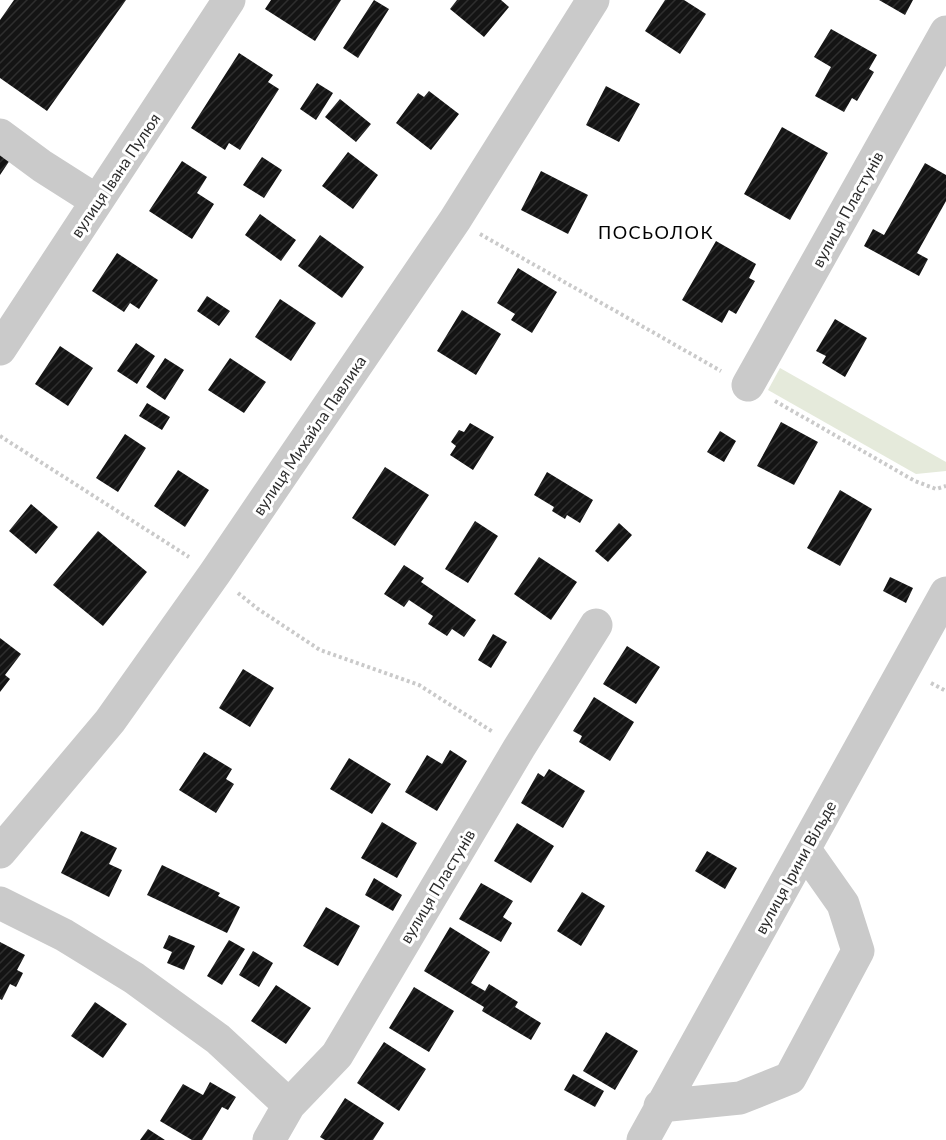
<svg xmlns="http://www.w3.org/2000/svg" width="946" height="1140" viewBox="0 0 946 1140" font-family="Lato,sans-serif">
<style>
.grass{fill:#e5eadb}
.building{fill:url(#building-hatch)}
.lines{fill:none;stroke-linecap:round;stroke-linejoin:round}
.path{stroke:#cacaca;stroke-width:4;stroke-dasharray:3 3;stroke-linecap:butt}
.minor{stroke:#cacaca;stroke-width:33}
.labels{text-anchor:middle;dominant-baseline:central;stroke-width:6;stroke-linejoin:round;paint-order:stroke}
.street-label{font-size:16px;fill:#2d2d2d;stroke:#fff}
.neighbourhood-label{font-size:18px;letter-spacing:1.5px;fill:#000;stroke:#fff}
</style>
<defs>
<pattern id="building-hatch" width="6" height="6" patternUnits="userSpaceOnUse" patternTransform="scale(1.5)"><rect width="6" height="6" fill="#141414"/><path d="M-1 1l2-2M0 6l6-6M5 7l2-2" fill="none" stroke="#2e2e2e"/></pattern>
</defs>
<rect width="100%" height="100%" fill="#fff"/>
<path class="grass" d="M 780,368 L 946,462 L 946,471 L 916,474 L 768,390 Z"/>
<path class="building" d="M 14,0 L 126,0 L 47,111 L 0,78 L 0,20 Z
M 271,0 L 341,0 L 315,41 L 265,9 Z
M 374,0 L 389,9 L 358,58 L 343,48 Z
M 457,0 L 501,0 L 509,7 L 484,37 L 450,9 Z
M 665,0 L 684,0 L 706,14 L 680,54 L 645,31 Z
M 879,0 L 913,0 L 905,15 Z
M 831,29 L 877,55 L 869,69 L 874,72 L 857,101 L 852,98 L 844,112 L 815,96 L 831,67 L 814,57 Z
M 239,53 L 273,75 L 268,82 L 279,89 L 240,150 L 229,143 L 225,150 L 191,128 Z
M 317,83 L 333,93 L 316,120 L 300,109 Z
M 606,86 L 640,104 L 619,142 L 586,125 Z
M 429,91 L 459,114 L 431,150 L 396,123 L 418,93 L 424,97 Z
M 340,99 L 371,124 L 356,142 L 325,117 Z
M 782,127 L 828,153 L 790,220 L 744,194 Z
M 348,152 L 378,175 L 353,209 L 322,186 Z
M 0,153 L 10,160 L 0,175 Z
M 262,157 L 282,170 L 264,198 L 243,185 Z
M 182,161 L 207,177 L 197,193 L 214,204 L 192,239 L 149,211 Z
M 925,163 L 946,175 L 946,201 L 917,253 L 928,259 L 919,276 L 864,246 L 873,229 L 884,235 Z
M 541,171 L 588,195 L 568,234 L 521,210 Z
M 260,214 L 296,240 L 281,261 L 245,235 Z
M 320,235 L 364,267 L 342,298 L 298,266 Z
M 716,241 L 756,264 L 749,278 L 755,281 L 736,314 L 729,310 L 722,323 L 682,300 Z
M 117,253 L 158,280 L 139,309 L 130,303 L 124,312 L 92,291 Z
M 518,268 L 557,292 L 532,333 L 511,320 L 515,314 L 497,303 Z
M 207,296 L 230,311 L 219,326 L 197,311 Z
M 280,299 L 316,323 L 291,361 L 255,337 Z
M 462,310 L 501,334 L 476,375 L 437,351 Z
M 835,319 L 867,338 L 845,377 L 822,363 L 826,356 L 816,351 Z
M 136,343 L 155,356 L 137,384 L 117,371 Z
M 60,346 L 93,368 L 68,406 L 35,384 Z
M 165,358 L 184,370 L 165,400 L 146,387 Z
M 230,358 L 266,382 L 244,413 L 208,390 Z
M 147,403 L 170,417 L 162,430 L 139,416 Z
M 781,422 L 818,442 L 794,485 L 757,466 Z
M 470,423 L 494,437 L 473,470 L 450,455 L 456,446 L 451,442 L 459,430 L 464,432 Z
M 720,431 L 736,441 L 724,462 L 707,452 Z
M 125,434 L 146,448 L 118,492 L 96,478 Z
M 385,467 L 429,495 L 395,546 L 352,518 Z
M 178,470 L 209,490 L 185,527 L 154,506 Z
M 547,472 L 593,500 L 580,523 L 567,515 L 565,519 L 552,511 L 554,507 L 534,495 Z
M 840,490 L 872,509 L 840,566 L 807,548 Z
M 31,504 L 58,527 L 36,554 L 9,531 Z
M 475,521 L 498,536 L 468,583 L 445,569 Z
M 619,523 L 632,535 L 608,562 L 595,551 Z
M 98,531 L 147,572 L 103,626 L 53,585 Z
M 539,557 L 577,582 L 551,620 L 514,594 Z
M 404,565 L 424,578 L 421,582 L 476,620 L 464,637 L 452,629 L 447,636 L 428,624 L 433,616 L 409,600 L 404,607 L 384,594 Z
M 890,577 L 913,588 L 906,603 L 883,591 Z
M 493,634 L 507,642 L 491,668 L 478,660 Z
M 0,638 L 21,654 L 5,675 L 10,679 L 0,692 Z
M 627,646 L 660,667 L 636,704 L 603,684 Z
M 243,669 L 274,688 L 250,727 L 219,708 Z
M 594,697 L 634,722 L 610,761 L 579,742 L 582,736 L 573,731 Z
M 450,750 L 467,761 L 437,811 L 405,792 L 427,755 L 442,764 Z
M 204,752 L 232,769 L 226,779 L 234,784 L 216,813 L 179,790 Z
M 349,758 L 391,784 L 372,814 L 330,789 Z
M 549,769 L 585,791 L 563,828 L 521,803 L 538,773 L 544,777 Z
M 382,822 L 417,843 L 397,878 L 361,858 Z
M 517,823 L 554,846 L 531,883 L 494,861 Z
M 81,831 L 117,848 L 109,864 L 122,870 L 109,897 L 61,873 Z
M 707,851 L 737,868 L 725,889 L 695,871 Z
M 162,865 L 220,893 L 218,896 L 240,907 L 227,933 L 147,895 Z
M 374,878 L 402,895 L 393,911 L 365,895 Z
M 481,883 L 513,901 L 503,917 L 512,923 L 501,942 L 459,919 Z
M 582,892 L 605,906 L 581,946 L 557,931 Z
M 326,907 L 360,926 L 338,966 L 303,946 Z
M 450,927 L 490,952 L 471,983 L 485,991 L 489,984 L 518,1002 L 515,1007 L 541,1023 L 531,1040 L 482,1011 L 484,1007 L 424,971 Z
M 169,935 L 195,946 L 184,970 L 167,963 L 172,952 L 163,948 Z
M 229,940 L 245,949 L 222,985 L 207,976 Z
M 0,942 L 25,955 L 17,970 L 23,973 L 16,987 L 10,984 L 2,1000 L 0,999 Z
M 253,951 L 273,963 L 259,987 L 239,975 Z
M 276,985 L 311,1008 L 286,1044 L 251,1021 Z
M 414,987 L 454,1011 L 429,1052 L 389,1028 Z
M 95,1002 L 127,1024 L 103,1058 L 71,1036 Z
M 606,1032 L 638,1051 L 615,1090 L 583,1071 Z
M 384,1042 L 426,1069 L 399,1111 L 357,1083 Z
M 573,1074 L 604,1091 L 595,1107 L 564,1090 Z
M 210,1082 L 236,1097 L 228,1110 L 222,1107 L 202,1140 L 192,1140 L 160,1121 L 183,1084 L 203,1095 Z
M 345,1098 L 384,1123 L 373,1140 L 325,1140 L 320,1137 Z
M 148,1129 L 165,1140 L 140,1140 Z"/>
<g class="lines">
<path class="path" d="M 480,234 L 721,371
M 775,401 L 915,481 L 936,489 L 946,486
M 0,436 L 189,557
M 238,593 L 258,609 L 320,650 L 419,685 L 493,732
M 931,683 L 946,691"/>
<path class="minor" d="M 0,135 L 42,166 L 97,201
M 0,349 L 229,0
M 748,385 L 946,32
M 0,852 L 110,721 L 215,573 L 455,220 L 593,0
M 0,903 L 64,935 L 134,978 L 218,1039 L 289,1105
M 660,1106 L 740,1098 L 790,1078 L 858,951 L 843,904 L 805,850
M 269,1140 L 289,1105 L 337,1055 L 519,748 L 596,625
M 643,1140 L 946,593"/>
</g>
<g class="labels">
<g class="street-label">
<text transform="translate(115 175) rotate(-56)">вулиця Івана Пулюя</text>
<text transform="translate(847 209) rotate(-61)">вулиця Пластунів</text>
<text transform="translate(309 435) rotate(-56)">вулиця Михайла Павлика</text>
<text transform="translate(795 867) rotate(-61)">вулиця Ірини Вільде</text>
<text transform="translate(437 886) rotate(-59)">вулиця Пластунів</text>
</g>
<g class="neighbourhood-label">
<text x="656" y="232">ПОСЬОЛОК</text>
</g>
</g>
</svg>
